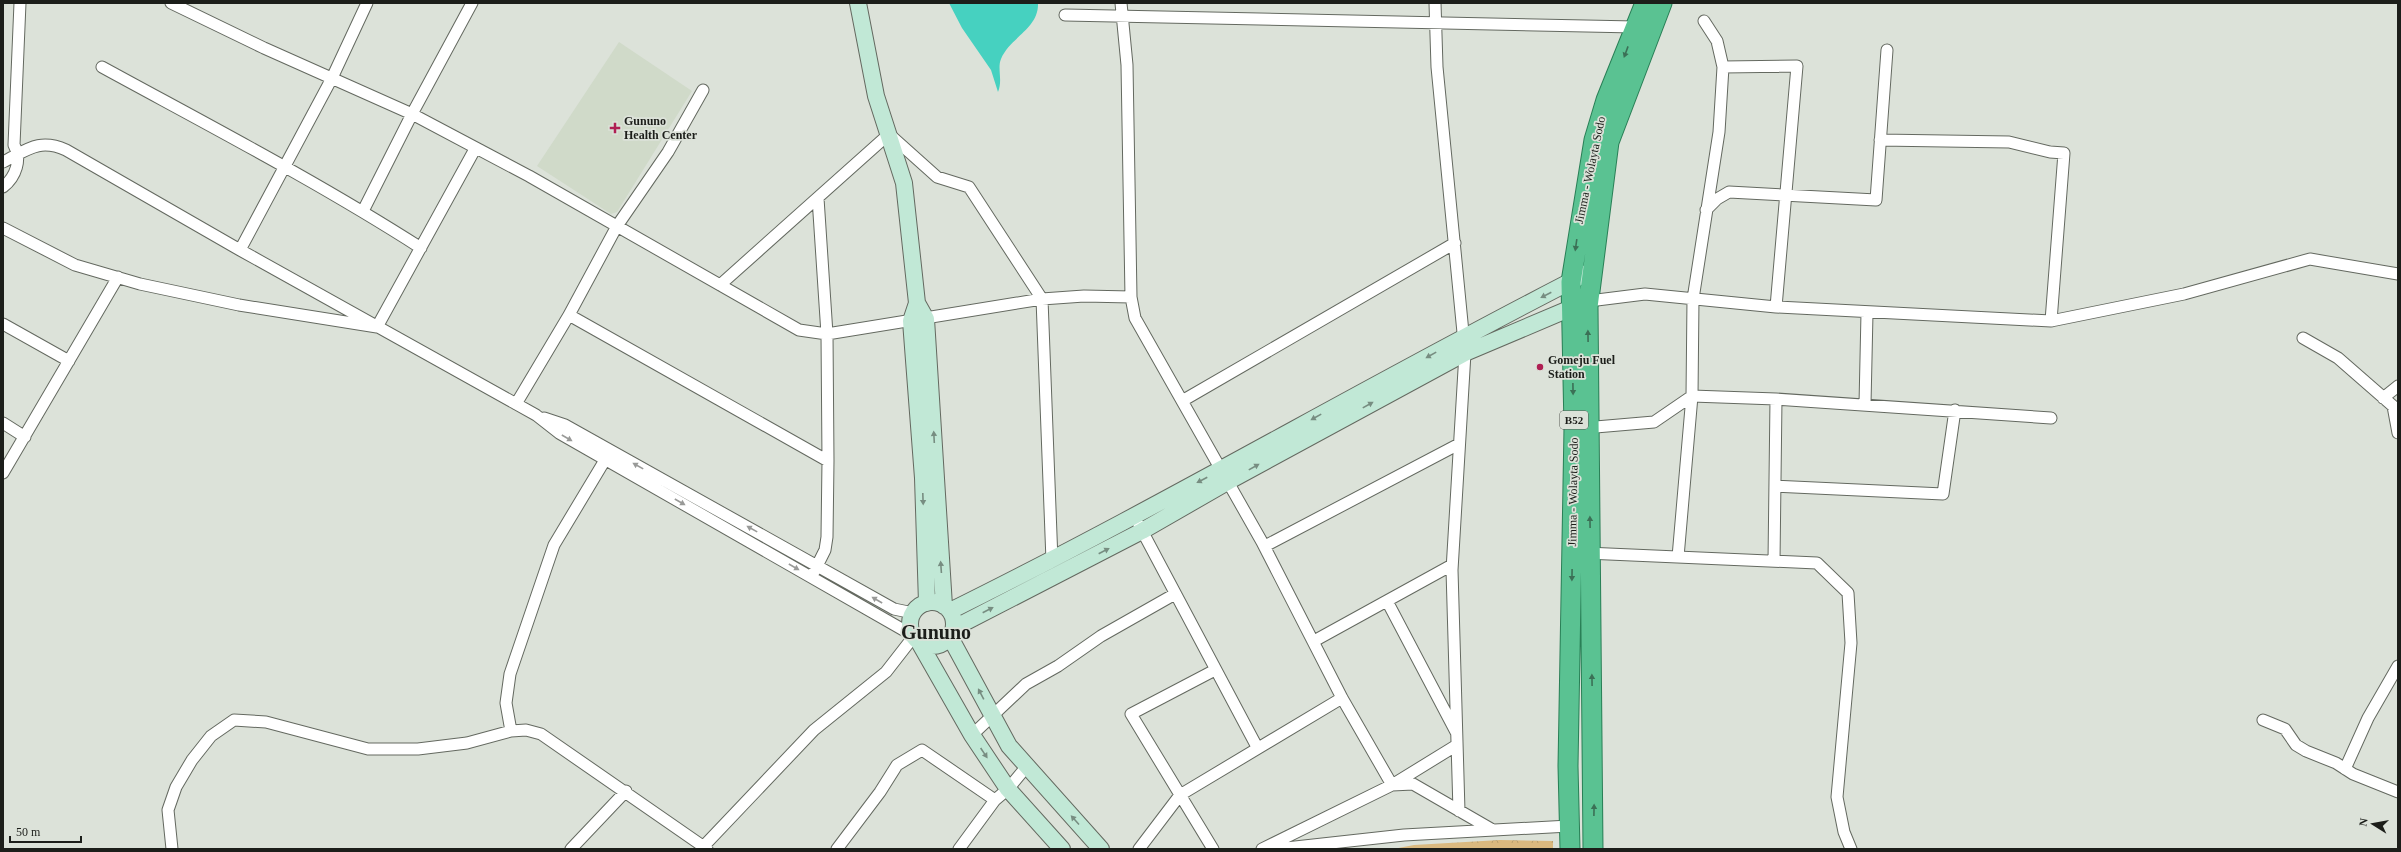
<svg xmlns="http://www.w3.org/2000/svg" width="2401" height="852" viewBox="0 0 2401 852" font-family="Georgia,serif">
<style>
.built{fill:#d0dac9}
.forest{fill:url(#forest-crowns)}
.water{fill:#46d1c0}
.lines{fill:none;stroke-linecap:round;stroke-linejoin:round}
.minor-casing{stroke:#646960;stroke-width:13}
.secondary-casing{stroke:#646960;stroke-width:18}
.trunk-casing{stroke:#297f56;stroke-width:21}
.minor{stroke:#fff;stroke-width:11}
.secondary{stroke:#c1e8d6;stroke-width:16}
.trunk{stroke:#5ac292;stroke-width:19}
.oneway{fill:#3b7056}
.oneway2{fill:#778d81}
.oneway3{fill:#999a98}
.poi-dot{fill:#af1f53;stroke:#dce2d9;stroke-width:1.5}
.labels{text-anchor:middle;dominant-baseline:central;stroke-width:3.5;stroke-linejoin:round;paint-order:stroke}
.shield{fill:#dce2d9;stroke:#565953;stroke-width:1}
.shield-label{font-size:11px;font-weight:bold;fill:#1c1e1a}
.poi-label{font-size:12px;font-weight:bold;fill:#1c1e1a;stroke:#dce2d9;text-anchor:start}
.street-label{font-size:12px;fill:#1c1e1a;stroke:#dce2d9}
.town-label{font-size:20px;font-weight:bold;fill:#1c1e1a;stroke:#dce2d9}
</style>
<defs>
<pattern id="forest-crowns" width="20" height="18" patternUnits="userSpaceOnUse"><rect width="20" height="18" fill="#dab97f"/><path d="M2 6a3 3 0 1 1 6 0M12 15a3 3 0 1 1 6 0" fill="none" stroke="#ba9f6d"/></pattern>
</defs>
<rect width="100%" height="100%" fill="#dce2d9"/>
<path class="built" d="M 619,42 L 692,91 L 617,212 L 611,214 L 537,166 Z"/>
<path class="forest" d="M 1500,840 L 1553,841 L 1553,849 L 1393,849 L 1414,845 Z"/>
<path class="water" d="M 949,3 L 1038,3 C 1039,29 1010,37 1001,59 C 997,68 1003,80 998,92 L 991,70 L 962,28 Z"/>
<g class="lines">
<defs>
<path id="minor" d="M 171,3 L 264,48 L 412,114 L 529,176 L 799,330 L 827,334 L 1042,299 L 1084,296 L 1131,297
M 1121,3 L 1127,65 L 1131,297 L 1135,318 L 1262,542 L 1342,698 L 1392,785 L 1457,745
M 1435,3 L 1437,67 L 1465,353 L 1452,570 L 1459,811
M 1065,15 L 1635,27
M 102,67 C 210,126 318,182 421,248
M 1723,67 L 1797,66 L 1776,307
M 1880,140 L 2009,142 L 2050,152 L 2064,153 L 2051,321
M 3,162 C 27,150 39,138 66,150 L 240,250 L 536,415 L 559,433 L 914,636 L 886,672 L 814,730 L 701,849
M 3,187 C 16,177 22,159 14,145 L 20,3
M 1706,210 L 1717,199 L 1729,192 L 1876,200 L 1887,50
M 363,211 L 412,114 L 472,3
M 3,228 L 75,265 L 140,284 L 239,305 L 377,327 L 475,149
M 240,250 L 332,78 L 367,3
M 720,285 L 889,134 L 937,177 L 969,187 L 1042,299 L 1052,561
M 1589,301 L 1645,294 L 1776,307 L 2051,321 L 2184,294 L 2310,259 L 2398,274
M 569,315 L 828,461
M 3,324 L 69,361
M 2303,338 L 2338,358 L 2393,406 L 2398,433
M 2383,398 L 2398,386
M 1182,401 L 1455,243
M 516,404 L 569,315 L 617,226 L 668,152 L 703,90
M 1865,404 L 1867,313
M 544,418 L 565,425 L 894,609 L 913,613
M 3,423 L 25,437
M 1584,428 L 1654,422 L 1692,396 L 1776,399 L 2051,418
M 3,473 L 118,277
M 1775,486 L 1943,494 L 1955,410
M 1139,525 L 1257,747
M 1265,546 L 1459,444
M 1586,553 L 1817,563 L 1848,593 L 1851,643 L 1837,797 L 1844,832 L 1851,849
M 1678,557 L 1692,396 L 1693,299 L 1719,132 L 1723,67 L 1717,41 L 1704,21
M 1774,561 L 1776,399
M 814,572 L 825,550 L 827,537 L 828,461 L 827,334 L 818,198
M 1387,601 L 1456,732
M 1314,641 L 1452,565
M 2263,720 L 2285,729 L 2296,745 L 2306,751 L 2336,763 L 2353,774 L 2398,792
M 511,731 L 506,703 L 510,674 L 554,545 L 605,460
M 972,735 L 1026,684 L 1058,666 L 1101,636 L 1175,594
M 2345,769 L 2368,718 L 2398,666
M 172,849 L 168,810 L 176,787 L 192,760 L 211,736 L 234,720 L 266,722 L 368,749 L 418,749 L 467,743 L 511,731 L 526,730 L 541,734 L 707,849
M 571,849 L 626,791
M 837,849 L 880,792 L 897,765 L 922,750 L 995,800
M 959,849 L 995,800 L 1008,789 L 1027,766
M 1139,849 L 1180,795 L 1342,698
M 1213,849 L 1131,714 L 1215,670
M 1262,849 L 1392,785 L 1413,784 L 1491,829
M 1277,849 L 1404,835 L 1569,826"/>
<path id="secondary" d="M 858,3 L 876,96 L 904,183 L 917,303 L 926,319 L 944,606
M 917,303 L 911,321 L 923,478 L 927,603
M910 624a22 22 0 1 1 44 0a22 22 0 1 1-44 0Z
M 950,611 C 1167,504 1376,380 1593,270
M 954,628 L 1142,531 L 1229,481 L 1465,353 L 1583,303
M 950,637 L 1009,746 L 1101,849
M 919,642 L 972,735 L 1008,789 L 1062,849"/>
<path id="trunk" d="M 1570,849 L 1568,766 L 1574,428 L 1571,282 L 1594,140 L 1606,100 L 1645,3
M 1593,849 L 1588,307 L 1609,142 L 1662,3"/>
</defs>
<use href="#minor" class="minor-casing"/>
<use href="#secondary" class="secondary-casing"/>
<use href="#trunk" class="trunk-casing"/>
<use href="#minor" class="minor"/>
<use href="#secondary" class="secondary"/>
<use href="#trunk" class="trunk"/>
</g>
<defs><path id="oneway-solid" d="M-6-.8H1V-3.2L6.5 0L1 3.2V.8H-6Z"/></defs>
<g class="oneway">
<use href="#oneway-solid" transform="translate(1626 52) rotate(110)"/>
<use href="#oneway-solid" transform="translate(1576 245) rotate(98)"/>
<use href="#oneway-solid" transform="translate(1588 336) rotate(-91)"/>
<use href="#oneway-solid" transform="translate(1573 389) rotate(89)"/>
<use href="#oneway-solid" transform="translate(1590 522) rotate(-91)"/>
<use href="#oneway-solid" transform="translate(1572 575) rotate(91)"/>
<use href="#oneway-solid" transform="translate(1592 680) rotate(-91)"/>
<use href="#oneway-solid" transform="translate(1594 810) rotate(-89)"/>
</g>
<g class="oneway2">
<use href="#oneway-solid" transform="translate(1546 295) rotate(153)"/>
<use href="#oneway-solid" transform="translate(1431 355) rotate(151)"/>
<use href="#oneway-solid" transform="translate(1368 405) rotate(-29)"/>
<use href="#oneway-solid" transform="translate(1316 417) rotate(151)"/>
<use href="#oneway-solid" transform="translate(934 437) rotate(-93)"/>
<use href="#oneway-solid" transform="translate(1254 467) rotate(-29)"/>
<use href="#oneway-solid" transform="translate(1202 480) rotate(152)"/>
<use href="#oneway-solid" transform="translate(923 499) rotate(88)"/>
<use href="#oneway-solid" transform="translate(1104 551) rotate(-27)"/>
<use href="#oneway-solid" transform="translate(941 567) rotate(-94)"/>
<use href="#oneway-solid" transform="translate(988 610) rotate(-27)"/>
<use href="#oneway-solid" transform="translate(981 694) rotate(-118)"/>
<use href="#oneway-solid" transform="translate(984 753) rotate(56)"/>
<use href="#oneway-solid" transform="translate(1075 820) rotate(-132)"/>
</g>
<g class="oneway3">
<use href="#oneway-solid" transform="translate(567 438) rotate(30)"/>
<use href="#oneway-solid" transform="translate(638 466) rotate(-151)"/>
<use href="#oneway-solid" transform="translate(680 502) rotate(30)"/>
<use href="#oneway-solid" transform="translate(752 529) rotate(-151)"/>
<use href="#oneway-solid" transform="translate(794 567) rotate(30)"/>
<use href="#oneway-solid" transform="translate(877 600) rotate(-150)"/>
</g>
<g class="poi-dot">
<path d="M613 122h4v4h4v4h-4v4h-4v-4h-4v-4h4z"/>
<circle cx="1540" cy="367" r="4"/>
</g>
<g class="labels">
<rect class="shield" x="1560" y="411" width="28" height="18" rx="3"/>
<g class="shield-label">
<text x="1574" y="420">B52</text>
</g>
<g class="poi-label">
<text x="624" y="121">Gununo<tspan x="624" dy="14">Health Center</tspan></text>
<text x="1548" y="360">Gomeju Fuel<tspan x="1548" dy="14">Station</tspan></text>
</g>
<g class="street-label">
<text transform="translate(1590 170) rotate(-78)">Jimma - Wolayta Sodo</text>
<text transform="translate(1573 492) rotate(-89)">Jimma - Wolayta Sodo</text>
</g>
<g class="town-label">
<text x="936" y="632">Gununo</text>
</g>
</g>
<rect width="2401" height="852" fill="none" stroke="#1c1e1a" stroke-width="8"/>
<g transform="translate(2373 824) rotate(281)" stroke="#dce2d9" stroke-width="3" paint-order="stroke">
<path d="M0-3L7 15L0 10L-7 15Z" fill="#1c1e1a"/>
<text y="-6" font-size="11" font-weight="bold" text-anchor="middle" fill="#1c1e1a">N</text>
</g>
<path d="M10 836v6h71v-6" fill="none" stroke="#1c1e1a" stroke-width="2"/>
<text x="16" y="836" font-size="12" fill="#1c1e1a" stroke="#dce2d9" stroke-width="3" paint-order="stroke">50 m</text>
</svg>
